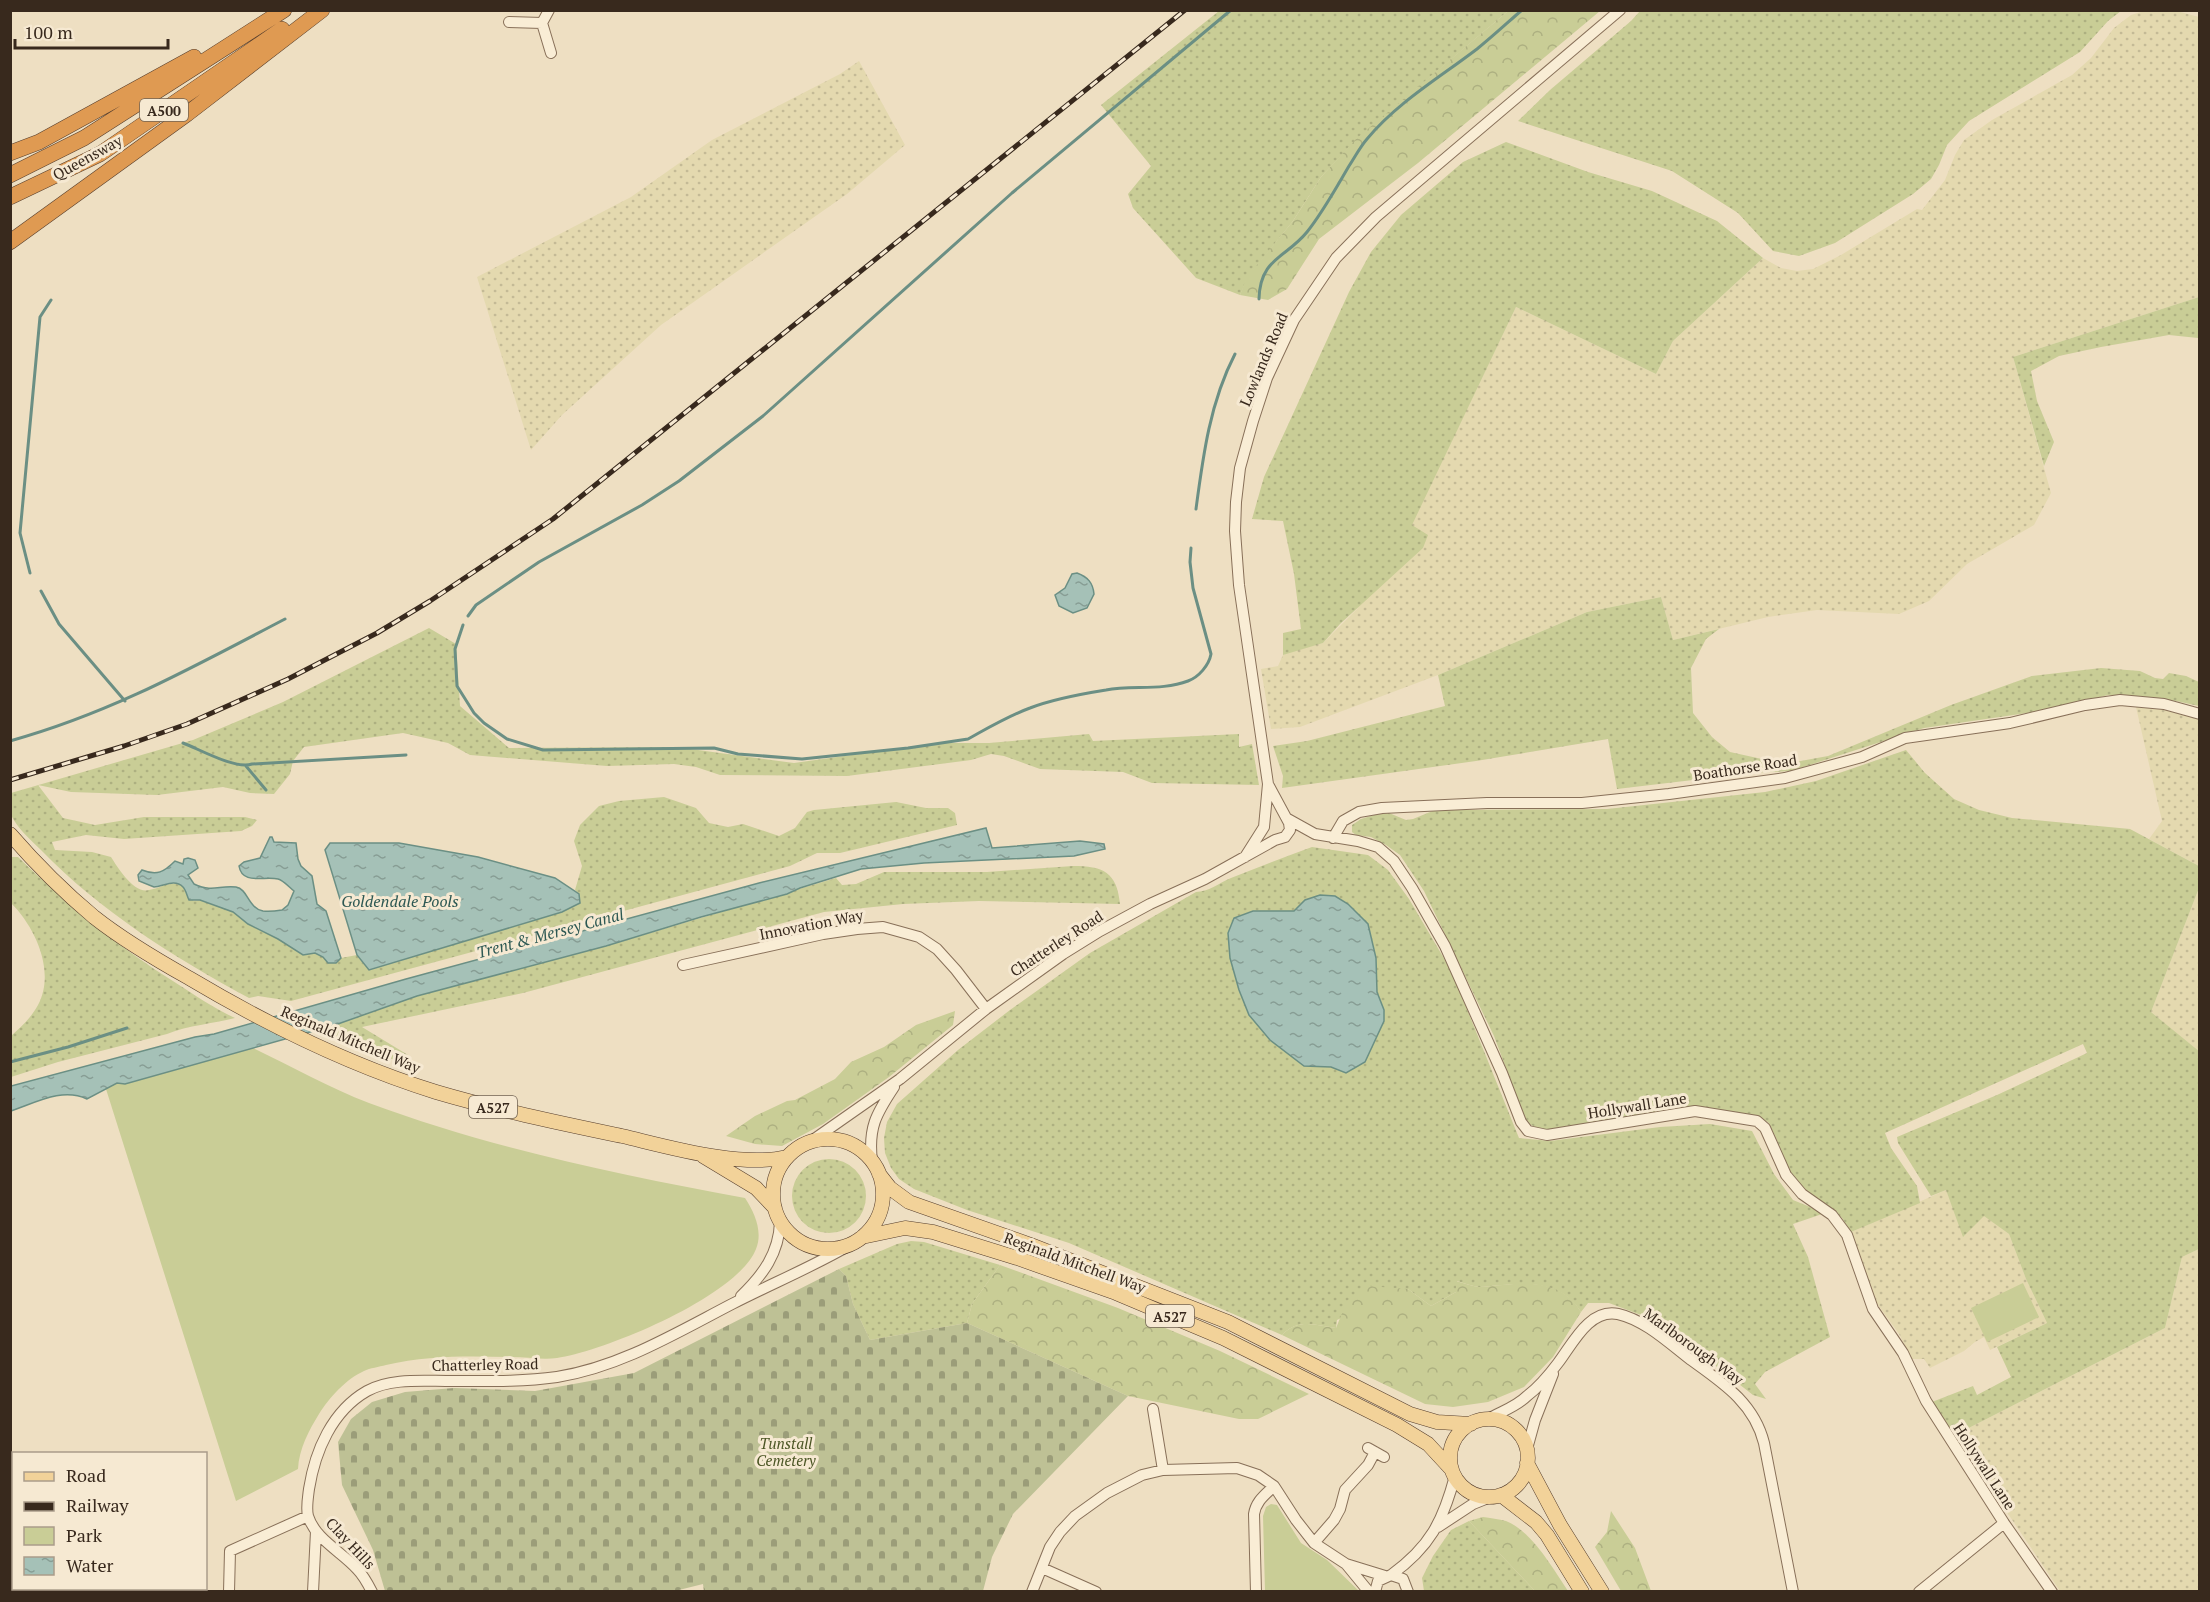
<svg xmlns="http://www.w3.org/2000/svg" width="2210" height="1602" viewBox="0 0 2210 1602" font-family="'PT Serif',serif">
<style>
.farmland{fill:url(#farmland-dots)}
.grass{fill:url(#grass-dots)}
.forest{fill:url(#forest-crowns)}
.cemetery{fill:url(#cemetery-stones)}
.park{fill:#c9cd96}
.water{fill:url(#water-ripples);stroke:#6b8f84;stroke-width:1.5}
.lines{fill:none;stroke-linecap:round;stroke-linejoin:round}
.stream{stroke:#6b8f84;stroke-width:3}
.minor-casing{stroke:#887059;stroke-width:12}
.major-casing{stroke:#563e2d;stroke-width:15}
.highway-casing{stroke:#563e2d;stroke-width:16}
.minor{stroke:#f9edd5;stroke-width:10}
.major{stroke:#f2d299;stroke-width:14}
.highway{stroke:#df9a52;stroke-width:15}
.rail-casing{stroke:#38291d;stroke-width:5}
.rail{stroke:#f6e9d2;stroke-width:3;stroke-dasharray:9;stroke-linecap:butt}
.labels{text-anchor:middle;dominant-baseline:central;stroke-width:6;stroke-linejoin:round;paint-order:stroke}
.shield{fill:#f6e9d2;stroke:#716353;stroke-width:1.5}
.shield-label{font-size:14px;font-weight:bold;fill:#38291d}
.street-label{font-size:15px;fill:#38291d;stroke:#f6e9d2}
.park-label{font-size:15px;font-style:italic;fill:#4b5524;stroke:#f6e9d2}
.water-label{font-size:16px;font-style:italic;fill:#2d5853;stroke:#f6e9d2}
</style>
<defs>
<pattern id="farmland-dots" width="8" height="8" patternUnits="userSpaceOnUse" patternTransform="scale(1.5)"><rect width="8" height="8" fill="#e4d9af"/><path d="M2 2h.1M6 6h.1" fill="none" stroke="#c4ba96" stroke-width="1.8" stroke-linecap="round"/></pattern>
<pattern id="grass-dots" width="8" height="8" patternUnits="userSpaceOnUse" patternTransform="scale(1.5)"><rect width="8" height="8" fill="#c9cd96"/><path d="M2 2h.1M6 6h.1" fill="none" stroke="#adb081" stroke-width="1.8" stroke-linecap="round"/></pattern>
<pattern id="forest-crowns" width="20" height="18" patternUnits="userSpaceOnUse" patternTransform="scale(1.5)"><rect width="20" height="18" fill="#c9cd96"/><path d="M2 6a3 3 0 1 1 6 0M12 15a3 3 0 1 1 6 0" fill="none" stroke="#adb081"/></pattern>
<pattern id="cemetery-stones" width="16" height="16" patternUnits="userSpaceOnUse" patternTransform="scale(1.5)"><rect width="16" height="16" fill="#bec195"/><path d="M2 7V4a2 2 0 0 1 4 0v3zM10 15v-3a2 2 0 0 1 4 0v3z" fill="#9b9d79"/></pattern>
<pattern id="water-ripples" width="26" height="14" patternUnits="userSpaceOnUse" patternTransform="scale(1.5)"><rect width="26" height="14" fill="#a5c1b7"/><path d="M2 4q2-2 4 0t4 0M15 11q2-2 4 0t4 0" fill="none" stroke="#879d94"/></pattern>
</defs>
<rect width="100%" height="100%" fill="#eedfc2"/>
<path class="farmland" d="M 2173,10 L 2199,17 L 2199,297 L 2013,357 L 2051,493 L 2034,525 L 1967,564 L 1929,601 L 1899,614 L 1817,610 L 1768,617 L 1673,640 L 1661,597 L 1587,612 L 1438,675 L 1337,713 L 1300,727 L 1271,729 L 1261,669 L 1278,666 L 1283,655 L 1295,650 L 1323,643 L 1357,609 L 1411,525 L 1516,307 L 1656,374 L 1673,341 L 1763,258 L 1781,268 L 1797,271 L 1813,269 L 1841,255 L 1917,209 L 1922,210 L 1945,180 L 1955,155 L 1964,140 L 1992,120 L 2072,75 L 2091,58 L 2114,28 L 2131,15 L 2144,11 Z
M 859,61 L 905,145 L 847,194 L 661,325 L 562,415 L 531,450 L 477,277 L 631,197 L 712,140 L 840,74 Z
M 2136,707 L 2168,710 L 2199,719 L 2199,866 L 2149,839 L 2162,821 Z
M 2199,888 L 2199,1052 L 2151,1012 Z
M 1946,1190 L 1964,1236 L 1984,1215 L 2009,1234 L 2026,1279 L 2047,1323 L 1990,1350 L 1984,1337 L 1975,1342 L 1964,1351 L 1930,1368 L 1924,1359 L 1912,1359 L 1899,1334 L 1873,1298 L 1863,1263 L 1851,1232 Z
M 2199,1249 L 2199,1591 L 2060,1591 L 1955,1435 L 2165,1328 L 2182,1257 Z"/>
<path class="grass" d="M 1219,11 L 1508,11 L 1356,140 L 1321,177 L 1293,221 L 1248,277 L 1240,295 L 1196,278 L 1133,208 L 1128,194 L 1151,166 L 1101,105 Z
M 1640,11 L 1640,10 L 2121,11 L 2108,21 L 2080,52 L 1969,121 L 1947,145 L 1939,165 L 1931,179 L 1913,194 L 1835,243 L 1799,256 L 1773,251 L 1738,213 L 1672,171 L 1518,121 L 1550,90 L 1631,21 Z
M 1506,142 L 1588,172 L 1652,191 L 1717,221 L 1763,258 L 1673,341 L 1656,374 L 1516,307 L 1412,525 L 1428,535 L 1423,548 L 1340,624 L 1323,643 L 1283,655 L 1283,633 L 1301,629 L 1294,574 L 1283,521 L 1252,519 L 1264,477 L 1349,292 L 1371,252 L 1401,215 L 1463,162 Z
M 2199,297 L 2199,342 L 2198,338 L 2169,335 L 2101,347 L 2059,356 L 2031,371 L 2037,401 L 2054,442 L 2044,466 L 2013,357 Z
M 1661,597 L 1673,640 L 1719,629 L 1706,639 L 1691,668 L 1693,713 L 1712,737 L 1730,752 L 1784,764 L 1828,756 L 1951,705 L 2032,676 L 2101,668 L 2140,671 L 2155,678 L 2163,679 L 2169,673 L 2186,676 L 2199,682 L 2199,706 L 2176,701 L 2108,695 L 2048,710 L 1924,728 L 1791,771 L 1752,773 L 1617,789 L 1608,739 L 1476,761 L 1282,788 L 1283,776 L 1273,746 L 1307,741 L 1445,706 L 1438,675 L 1587,612 Z
M 429,628 L 456,644 L 460,706 L 509,748 L 676,747 L 794,763 L 938,743 L 989,743 L 1089,734 L 1093,741 L 1239,734 L 1239,747 L 1252,744 L 1259,785 L 1152,783 L 1123,772 L 1040,769 L 1004,756 L 991,754 L 971,760 L 847,776 L 720,775 L 696,767 L 674,764 L 607,766 L 470,755 L 448,743 L 403,733 L 304,747 L 293,761 L 290,774 L 274,794 L 250,793 L 223,787 L 157,795 L 71,792 L 38,785 L 63,818 L 95,825 L 144,817 L 245,817 L 257,820 L 252,826 L 241,831 L 124,839 L 86,835 L 52,842 L 55,850 L 92,852 L 111,857 C 118,868 134,894 149,890 C 162,888 171,879 185,887 L 187,896 L 194,901 L 200,900 L 233,912 L 248,924 L 278,939 L 303,955 L 315,953 L 336,963 L 341,958 L 357,955 L 369,970 L 562,912 L 580,903 L 579,894 L 575,890 L 582,866 L 574,841 L 580,825 L 599,806 L 619,801 L 664,797 L 696,808 L 709,823 L 728,827 L 743,824 L 779,836 L 795,828 L 807,812 L 814,810 L 896,802 L 926,808 L 948,808 L 955,813 L 957,825 L 840,853 L 817,853 L 790,866 L 291,1001 L 258,996 L 249,998 C 175,958 100,911 41,850 C 31,840 17,828 11,815 C 9,810 11,799 11,793 L 193,740 L 283,702 Z
M 1906,750 L 1925,773 L 1954,799 L 1979,810 L 2012,818 L 2130,829 L 2199,866 L 2199,888 L 2151,1012 L 2200,1052 L 2199,1249 L 2182,1257 L 2165,1328 L 1955,1435 L 1932,1402 L 1973,1386 L 1977,1395 L 2011,1377 L 1997,1347 L 2047,1323 L 2026,1279 L 2009,1234 L 1984,1216 L 1963,1237 L 1946,1190 L 1931,1196 L 1898,1143 L 1897,1137 L 1997,1095 L 2087,1053 L 2083,1044 L 1885,1133 L 1891,1148 L 1917,1186 L 1920,1203 L 1851,1232 L 1842,1218 L 1803,1189 L 1788,1169 L 1776,1138 L 1768,1122 L 1757,1118 L 1711,1109 L 1679,1107 L 1645,1115 L 1553,1130 L 1540,1130 L 1526,1122 L 1494,1036 L 1424,891 L 1400,855 L 1386,845 L 1371,837 L 1356,835 L 1352,832 L 1352,825 L 1361,819 L 1374,815 L 1389,813 L 1406,820 L 1413,819 L 1435,810 L 1607,809 L 1765,792 L 1816,781 Z
M 1312,847 L 1368,855 L 1388,870 L 1409,899 L 1452,972 L 1519,1138 L 1550,1141 L 1660,1127 L 1710,1124 L 1752,1131 L 1774,1174 L 1793,1200 L 1825,1213 L 1793,1224 L 1808,1257 L 1830,1337 L 1765,1372 L 1755,1384 L 1766,1399 L 1753,1395 L 1703,1356 L 1641,1315 L 1609,1303 L 1588,1303 L 1581,1312 C 1564,1284 1534,1282 1503,1285 C 1495,1285 1487,1287 1479,1287 C 1472,1286 1464,1283 1457,1281 L 1456,1292 L 1431,1306 L 1408,1289 L 1337,1320 L 1336,1328 C 1315,1325 1298,1318 1282,1335 L 1069,1243 L 967,1210 L 914,1189 L 899,1179 L 891,1168 L 885,1153 L 884,1138 L 887,1122 L 897,1104 L 958,1050 L 1010,1010 L 1090,953 L 1196,892 C 1208,892 1219,883 1231,878 C 1258,867 1285,857 1312,847 Z
M 11,857 L 18,857 C 67,904 118,947 176,983 C 196,996 214,1008 235,1018 C 212,1024 189,1025 167,1034 L 58,1062 L 11,1077 L 11,1036 C 21,1027 31,1018 38,1005 C 56,971 35,927 11,903 Z
M 1073,866 C 1103,866 1117,872 1120,904 L 979,901 L 903,904 L 824,912 L 523,993 L 362,1027 L 408,1055 L 403,1063 L 323,1034 L 317,1030 L 417,996 L 606,946 L 836,878 L 842,885 L 856,884 L 884,872 L 987,872 Z
M792 1196a37 37 0 1 1 74 0a37 37 0 1 1-74 0Z
M 911,1241 L 924,1242 L 1000,1265 L 972,1304 L 967,1323 L 870,1340 L 853,1304 L 846,1276 L 839,1269 L 897,1244 Z
M 1469,1521 L 1535,1591 L 1424,1591 L 1422,1578 L 1433,1556 L 1451,1530 Z"/>
<path class="forest" d="M 1508,11 L 1600,11 L 1418,163 L 1319,239 L 1287,289 L 1268,300 L 1240,295 L 1247,277 L 1293,221 L 1321,177 L 1356,139 Z
M 955,1011 L 953,1025 L 889,1077 L 823,1124 L 782,1146 L 755,1144 L 726,1136 L 755,1116 L 787,1101 L 795,1100 L 835,1079 L 851,1062 L 884,1047 L 916,1025 Z
M 1000,1265 L 1118,1308 L 1220,1351 L 1309,1394 L 1258,1419 L 1239,1419 L 1128,1396 L 967,1323 L 972,1304 Z
M 1456,1281 C 1464,1283 1472,1286 1479,1287 C 1487,1287 1495,1285 1503,1285 C 1534,1282 1564,1283 1581,1312 L 1553,1357 L 1524,1387 L 1488,1402 L 1453,1407 L 1425,1404 L 1282,1335 C 1298,1318 1315,1325 1336,1328 L 1347,1301 L 1368,1286 L 1408,1289 L 1431,1306 L 1456,1292 Z
M 1611,1511 L 1635,1548 L 1651,1591 L 1621,1591 L 1595,1547 L 1607,1532 Z
M 1483,1517 C 1490,1518 1499,1519 1506,1521 C 1532,1531 1553,1569 1568,1591 L 1535,1591 L 1469,1521 Z"/>
<path class="cemetery" d="M 839,1269 L 846,1276 L 853,1304 L 870,1340 L 967,1323 L 1128,1396 L 1013,1514 L 992,1557 L 983,1591 L 704,1592 L 703,1584 L 671,1592 L 385,1591 L 373,1550 L 342,1485 L 338,1442 L 351,1419 L 372,1402 L 405,1392 L 454,1388 L 535,1391 L 634,1373 Z"/>
<path class="park" d="M 253,1048 C 291,1066 330,1088 369,1103 C 490,1148 619,1175 745,1198 C 755,1213 763,1232 756,1249 C 738,1296 605,1351 557,1358 C 543,1360 526,1357 512,1357 C 469,1356 428,1355 386,1365 C 379,1367 370,1368 364,1371 C 346,1379 329,1398 319,1414 C 309,1430 299,1449 298,1469 L 236,1501 L 106,1089 L 117,1082 L 125,1084 Z
M 2023,1283 L 2039,1317 L 1987,1342 L 1971,1308 Z
M 1271,1504 L 1277,1505 L 1301,1543 L 1327,1560 L 1359,1591 L 1265,1591 L 1263,1516 L 1266,1507 Z"/>
<path class="water" d="M 1077,573 C 1088,577 1093,583 1094,594 L 1087,608 L 1073,613 L 1059,606 L 1055,595 L 1065,588 L 1072,574 Z
M 986,828 L 992,848 L 1080,841 L 1104,844 L 1105,849 L 1074,856 L 924,863 L 861,869 L 800,888 L 787,894 L 701,917 L 606,946 L 417,996 L 335,1025 L 125,1084 L 117,1083 L 87,1099 C 62,1087 35,1103 11,1111 L 11,1086 L 195,1037 L 214,1034 L 406,979 L 759,883 Z
M 270,837 L 272,837 L 274,842 L 296,843 L 298,859 L 301,866 L 312,876 L 317,904 L 326,911 L 341,958 L 336,963 L 328,963 L 323,957 L 315,953 L 303,955 L 278,939 L 248,924 L 233,912 L 200,900 L 189,900 C 187,896 186,890 183,887 C 174,878 163,887 154,887 L 139,881 L 138,875 L 142,870 C 157,876 164,872 175,861 L 183,864 L 184,859 L 188,858 L 195,860 L 198,868 L 188,875 L 194,884 C 214,893 218,885 236,887 C 248,889 248,908 263,911 C 269,912 276,911 282,910 L 288,905 L 294,891 C 289,887 283,880 278,879 C 264,876 242,885 239,866 L 244,862 L 260,858 Z
M 330,843 L 399,843 L 478,857 L 555,878 L 579,894 L 580,903 L 562,912 L 369,970 L 357,955 L 325,850 Z
M 1320,895 L 1335,896 L 1348,904 L 1368,924 L 1376,958 L 1377,992 L 1384,1010 L 1384,1021 L 1365,1062 L 1346,1073 L 1331,1067 L 1304,1066 L 1270,1040 L 1249,1015 L 1239,990 L 1230,958 L 1228,933 L 1234,918 L 1253,911 L 1294,911 L 1305,900 Z"/>
<g class="lines">
<path class="stream" d="M 1259,299 C 1260,258 1286,258 1307,232 C 1323,212 1336,188 1349,166 C 1355,157 1360,147 1367,139 C 1398,102 1439,78 1477,49 C 1492,37 1507,23 1522,10
M 1196,509 C 1203,456 1210,402 1235,354
M 30,573 L 20,533 L 40,317 L 51,300
M 41,591 L 59,624 L 125,701
M 468,616 L 476,605 L 539,562 L 642,505 L 679,481 L 763,416 L 1012,193 L 1231,10
M 463,625 L 455,649 L 457,686 L 474,713 L 484,723 L 507,739 L 543,750 L 714,748 L 738,754 L 802,759 L 908,748 L 968,739 C 988,728 1008,716 1030,708 C 1053,699 1081,694 1106,690 C 1132,685 1162,691 1188,681 C 1199,677 1209,665 1211,654 L 1193,588 L 1190,562 L 1191,548
M 10,741 C 111,713 193,667 285,619
M 183,743 C 199,749 236,770 252,764 L 406,755
M 246,766 L 266,790
M 10,1062 L 68,1047 L 127,1028"/>
<defs>
<path id="minor" d="M 549,10 L 542,23 L 551,53
M 509,22 L 542,23
M 1288,819 L 1315,834 L 1358,841 L 1378,847 L 1394,861 L 1412,888 L 1445,946 L 1502,1073 L 1521,1122 L 1528,1131 L 1547,1135 L 1695,1111 L 1757,1121 L 1765,1128 L 1786,1175 L 1802,1194 L 1832,1215 L 1847,1235 L 1873,1309 L 1903,1353 L 1926,1401 L 2004,1523 L 2052,1592
M 1333,838 L 1343,821 L 1359,812 L 1382,808 L 1487,803 L 1582,803 L 1669,794 L 1785,778 L 1862,757 L 1905,738 L 2010,723 L 2085,705 L 2120,700 L 2164,704 L 2200,714
M 1245,857 L 1264,827 L 1268,784 L 1239,585 L 1235,531 L 1236,502 L 1240,468 L 1253,421 L 1267,378 L 1294,320 L 1336,258 L 1376,217 L 1620,10
M 683,965 L 823,934 L 857,929 L 883,927 L 919,937 L 937,949 L 956,970 L 986,1009
M 810,1142 L 900,1079 L 986,1009 L 1063,954 L 1100,931 L 1150,904 L 1205,879 L 1275,840 L 1285,837 L 1290,830 L 1289,823 L 1268,784
M 872,1161 C 868,1128 876,1114 894,1087
M 741,1296 C 763,1275 779,1253 780,1222
M 1153,1409 L 1163,1470
M 1488,1419 C 1502,1411 1516,1407 1527,1396 C 1539,1387 1549,1375 1558,1363 C 1572,1345 1589,1308 1618,1314 C 1645,1320 1670,1344 1691,1360 C 1723,1383 1754,1403 1764,1443 L 1793,1592
M 1368,1448 L 1384,1457
M 1527,1449 L 1535,1420 L 1553,1374
M 1438,1527 L 1473,1504 L 1493,1496
M 1314,1543 L 1334,1520 L 1340,1509 L 1345,1490 L 1368,1465 L 1375,1452
M 1346,1564 L 1385,1576
M 1042,1568 L 1096,1592
M 1391,1575 C 1430,1547 1443,1521 1455,1476
M 229,1592 L 230,1551 L 308,1516
M 313,1592 L 316,1531
M 372,1592 C 368,1584 363,1575 357,1569 C 342,1552 315,1539 308,1516 C 306,1508 308,1497 309,1489 C 315,1451 332,1411 367,1391 C 390,1378 422,1381 448,1381 C 484,1381 521,1382 557,1377 C 620,1367 676,1333 732,1304 C 771,1284 812,1267 850,1245
M 1032,1592 L 1050,1547 L 1060,1532 L 1075,1516 L 1107,1493 L 1142,1475 L 1163,1470 L 1237,1468 L 1258,1475 L 1274,1486 L 1296,1520 L 1314,1543 L 1346,1564 L 1369,1592
M 1256,1592 L 1254,1514 C 1256,1501 1265,1495 1274,1486
M 1375,1592 L 1378,1581 L 1391,1575 L 1403,1579 L 1408,1592
M 1919,1592 L 2004,1523"/>
<path id="major" d="M 10,834 C 36,864 64,892 94,917 C 123,940 157,960 189,978 C 268,1025 349,1065 436,1092 C 497,1110 560,1123 622,1136 C 669,1147 740,1168 787,1157
M773 1194a55 55 0 1 1 110 0a55 55 0 1 1-110 0Z
M 703,1156 L 756,1188 L 775,1208
M 879,1174 L 890,1188 L 909,1202 L 1031,1245 L 1228,1322 L 1410,1414 L 1437,1422 L 1471,1424
M 862,1237 L 905,1228 L 933,1232 L 1017,1258 L 1116,1293 L 1223,1338 L 1397,1425 L 1428,1444 L 1452,1470
M1450 1458a39 39 0 1 1 78 0a39 39 0 1 1-78 0Z
M 1527,1463 L 1560,1525 L 1602,1592
M 1501,1495 L 1536,1522 L 1547,1535 L 1582,1592"/>
<path id="highway" d="M 10,153 L 39,142 L 194,57
M 10,175 L 84,138 L 284,10
M 10,197 L 100,154 L 282,29
M 10,242 L 187,114 L 322,10"/>
</defs>
<use href="#minor" class="minor-casing"/>
<use href="#major" class="major-casing"/>
<use href="#highway" class="highway-casing"/>
<use href="#minor" class="minor"/>
<use href="#major" class="major"/>
<use href="#highway" class="highway"/>
<defs>
<path id="rail" d="M 10,780 L 124,746 L 187,724 L 288,679 L 377,633 L 430,601 L 553,519 L 1185,10"/>
</defs>
<use href="#rail" class="rail-casing"/>
<use href="#rail" class="rail"/>
</g>
<g class="labels">
<g class="shield">
<rect x="140" y="99" width="48" height="22" rx="4.5"/>
<rect x="469" y="1096" width="48" height="22" rx="4.5"/>
<rect x="1146" y="1305" width="48" height="22" rx="4.5"/>
</g>
<g class="shield-label">
<text x="164" y="110">A500</text>
<text x="493" y="1107">A527</text>
<text x="1170" y="1316">A527</text>
</g>
<g class="street-label">
<text transform="translate(87 157) rotate(-29)">Queensway</text>
<text transform="translate(1263 359) rotate(-67)">Lowlands Road</text>
<text transform="translate(1745 767) rotate(-9)">Boathorse Road</text>
<text transform="translate(811 924) rotate(-11)">Innovation Way</text>
<text transform="translate(1056 943) rotate(-33)">Chatterley Road</text>
<text transform="translate(351 1039) rotate(23)">Reginald Mitchell Way</text>
<text transform="translate(1637 1105) rotate(-9)">Hollywall Lane</text>
<text transform="translate(1075 1262) rotate(20)">Reginald Mitchell Way</text>
<text transform="translate(1694 1346) rotate(36)">Marlborough Way</text>
<text transform="translate(485 1364) rotate(-1)">Chatterley Road</text>
<text transform="translate(1985 1466) rotate(57)">Hollywall Lane</text>
<text transform="translate(351 1543) rotate(47)">Clay Hills</text>
</g>
<g class="park-label">
<text x="786" y="1443">Tunstall<tspan x="786" dy="17">Cemetery</tspan></text>
</g>
<g class="water-label">
<text x="400" y="901">Goldendale Pools</text>
<text transform="translate(550 933) rotate(-15)">Trent &amp; Mersey Canal</text>
</g>
</g>
<rect width="2210" height="1602" fill="none" stroke="#38291d" stroke-width="24"/>
<rect x="12" y="1452" width="195" height="138" fill="#f6e9d2" stroke="#aa9c8a" stroke-width="1.5"/>
<rect x="24" y="1472" width="30" height="9" fill="#f2d299" stroke="#aa9c8a" stroke-width="1.5"/>
<text x="66" y="1482" font-size="18" fill="#38291d">Road</text>
<rect x="24" y="1502" width="30" height="9" fill="#38291d" stroke="#aa9c8a" stroke-width="1.5"/>
<text x="66" y="1512" font-size="18" fill="#38291d">Railway</text>
<rect x="24" y="1527" width="30" height="18" fill="#c9cd96" stroke="#aa9c8a" stroke-width="1.5"/>
<text x="66" y="1542" font-size="18" fill="#38291d">Park</text>
<rect x="24" y="1557" width="30" height="18" fill="url(#water-ripples)" stroke="#aa9c8a" stroke-width="1.5"/>
<text x="66" y="1572" font-size="18" fill="#38291d">Water</text>
<path d="M15 39v9h153v-9" fill="none" stroke="#38291d" stroke-width="3"/>
<text x="24" y="39" font-size="18" fill="#38291d" stroke="#f6e9d2" stroke-width="4.5" paint-order="stroke">100 m</text>
</svg>
